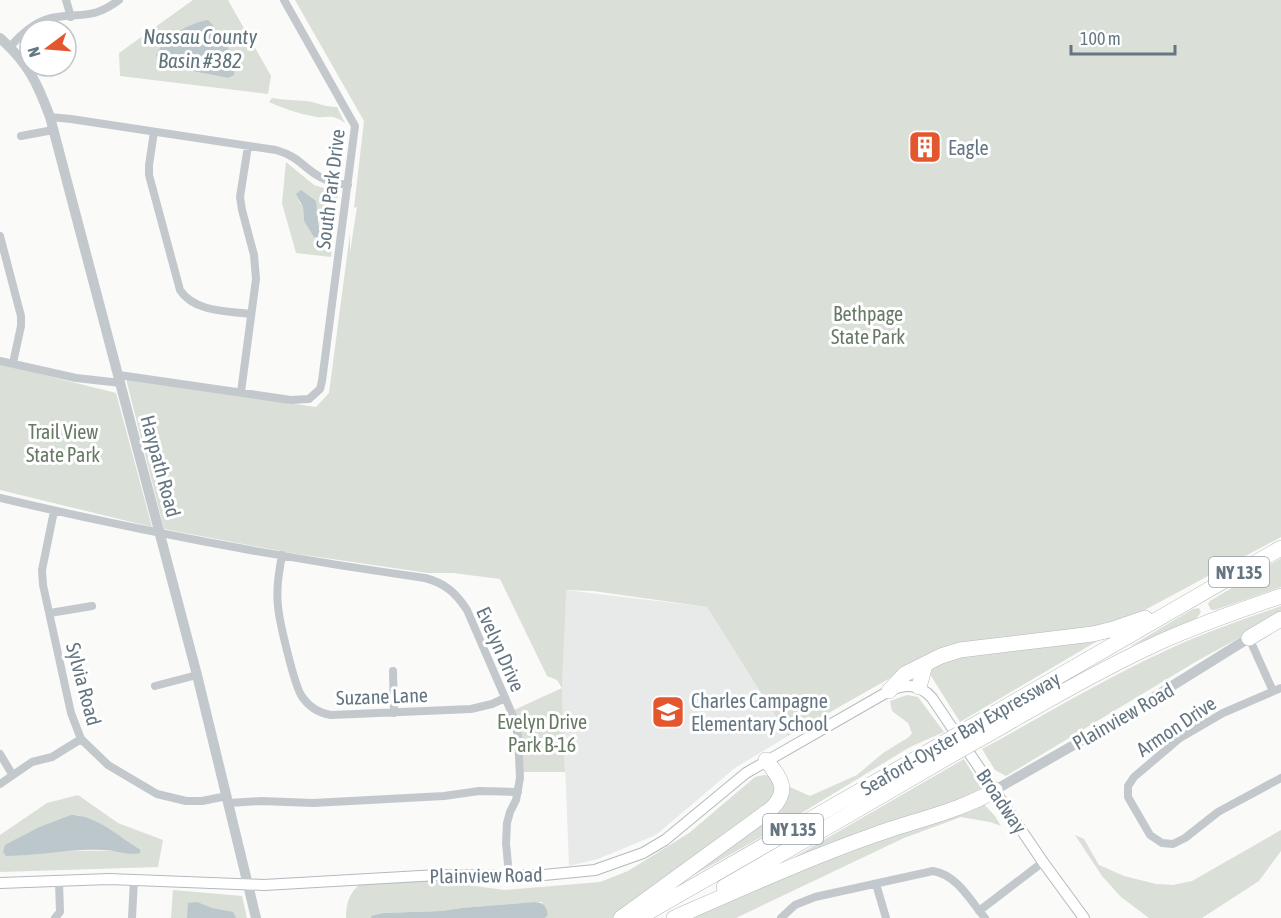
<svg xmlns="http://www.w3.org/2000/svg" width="1281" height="918" viewBox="0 0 1281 918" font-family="'Asap Condensed',sans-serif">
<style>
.built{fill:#e8e9e9}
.green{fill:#dadfd7;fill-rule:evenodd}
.water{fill:#bbc7cb}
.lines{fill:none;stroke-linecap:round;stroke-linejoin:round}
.secondary-casing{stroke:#b3babf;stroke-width:12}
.motorway-casing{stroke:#b4b9bd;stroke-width:16}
.minor{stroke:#c3c8cc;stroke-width:8}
.tertiary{stroke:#c3c8cc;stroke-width:10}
.secondary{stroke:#fff;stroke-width:10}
.motorway{stroke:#fff;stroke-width:15}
.motorway-bridge-casing{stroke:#b4b9bd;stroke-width:16;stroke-linecap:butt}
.motorway-bridge{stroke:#fff;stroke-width:15}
.labels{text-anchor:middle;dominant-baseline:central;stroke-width:6;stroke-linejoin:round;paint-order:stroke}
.shield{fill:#fff;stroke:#939fa8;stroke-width:1.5}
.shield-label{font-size:18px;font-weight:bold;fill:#657683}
.poi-label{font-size:20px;fill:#657683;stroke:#fff;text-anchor:start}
.street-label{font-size:20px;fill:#657683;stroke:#fff}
.park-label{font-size:20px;fill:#687a64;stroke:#fff}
.water-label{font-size:21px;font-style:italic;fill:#60757c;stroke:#fff}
</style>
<rect width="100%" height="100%" fill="#fafaf8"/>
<path class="built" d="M 565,590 L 707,607 L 788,736 L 735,768 L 656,835 L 598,859 L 569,866 L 562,688 Z"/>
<path class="green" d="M 193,0 L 228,0 L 271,76 L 268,94 L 120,76 L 119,53 ZM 218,30 L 233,59 L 235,68 L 228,78 L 161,65 Z
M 295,0 L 1281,0 L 1281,537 L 1128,619 L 1102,628 L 929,656 L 788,736 L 707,607 L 593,591 L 566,590 L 562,688 L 565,772 L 522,772 L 520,725 L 514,710 L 562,688 L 557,680 L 547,676 L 500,579 L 453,573 L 428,573 L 291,553 L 164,529 L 126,379 L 316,407 L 329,393 L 350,233 L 350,252 L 357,207 L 354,208 L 364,121 Z
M 272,98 C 284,100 296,100 307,101 C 318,103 326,107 337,107 L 345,123 C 330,112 326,120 312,116 C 297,113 282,108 269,102 Z
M 286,162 L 314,185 L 333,191 L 338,194 L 331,257 L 296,253 L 282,203 ZM 298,200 L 319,214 L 320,237 L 304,221 L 303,207 Z
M 0,364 L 116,393 L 152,527 L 0,490 Z
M 1281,558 L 1281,587 L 1215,610 L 1211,610 L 1208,604 L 1210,601 Z
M 1281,606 L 1281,615 L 1197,661 L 1006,776 L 995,770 L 982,749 C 1043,716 1102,680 1165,651 C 1202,633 1242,620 1281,606 Z
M 1199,608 L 1201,612 L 1196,619 L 1129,647 L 1193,609 Z
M 1099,640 L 960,722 L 926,668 L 964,654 Z
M 907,695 L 918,697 L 944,732 L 910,747 L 772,831 L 671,888 L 790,787 L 810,796 L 857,775 L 883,753 L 909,737 L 912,733 L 908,723 L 892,711 L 890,701 Z
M 964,759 L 984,792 L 784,863 Z
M 764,775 L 772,776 L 776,791 L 770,802 L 613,918 L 545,918 L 548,915 L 542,902 L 534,902 L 461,908 L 442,911 L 383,913 L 372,916 L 372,918 L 346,918 C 346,904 349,893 360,884 L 422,879 L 505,890 L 600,882 L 628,871 L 689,833 L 755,777 Z
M 78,795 L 118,823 L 163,840 L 158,867 L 0,872 L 0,835 L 47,803 ZM 78,815 L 100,824 L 140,849 C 116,852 92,850 68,851 C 47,851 27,856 6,856 L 22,836 L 37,828 Z
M 982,802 L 995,816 L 1001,826 L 990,822 L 961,817 L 904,838 L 736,918 L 694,918 L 735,895 Z
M 1281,830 L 1281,851 L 1259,881 L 1202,918 L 1149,918 L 1121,897 L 1102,876 L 1075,835 L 1084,839 L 1099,865 L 1124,876 L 1156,884 L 1173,885 L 1192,881 Z
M 173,890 L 242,896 L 247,918 L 171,918 Z"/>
<path class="water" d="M 208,20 C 222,35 235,54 234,75 L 228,78 L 161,65 L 156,55 C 165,36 188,24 208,20 Z
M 301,190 L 316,201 L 320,237 L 314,237 L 304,221 L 303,207 L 296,194 Z
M 71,815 C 96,815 119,837 140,849 L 140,853 C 128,856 116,850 103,850 C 71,848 38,856 6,856 L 3,852 L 5,845 L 37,828 Z
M 197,902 L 212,908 L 233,912 L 236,918 L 187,918 L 188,903 Z
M 534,902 C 543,902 546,905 548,915 L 545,918 L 372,918 L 371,916 L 383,913 L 442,911 L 461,908 Z"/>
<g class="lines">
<defs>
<path id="secondary" d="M 0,883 L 109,879 L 264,885 L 438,875 L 544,875 L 595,870 L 643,853 L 665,840 L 746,773 L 889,691 C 905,684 919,683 932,698 L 1043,862 L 1084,918"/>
<path id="motorway" d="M 1249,638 L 1281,619
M 919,687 L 925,665
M 889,691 L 905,674 L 941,656 L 960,650 L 1093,634 L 1113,629 L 1145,618
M 969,728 L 1281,548
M 978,740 C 1038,706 1097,671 1160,642 C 1200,624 1240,610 1281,596
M 724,887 L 955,753
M 621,918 L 771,809 C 791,790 780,778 766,760
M 638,918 L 947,741
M 674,918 C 740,889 806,859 874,835 C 912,821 961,811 995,790"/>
</defs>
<use href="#secondary" class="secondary-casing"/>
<use href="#motorway" class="motorway-casing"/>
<path class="minor" d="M 66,0 L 71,17
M 10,47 C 22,33 37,19 57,17 C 85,13 93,19 119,0
M 50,117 L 71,119 L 276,150 C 300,157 302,167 320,177 C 329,182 338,184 348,185
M 154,132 L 149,165 L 149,175 L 180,290 C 194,312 227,311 251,314
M 21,136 L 53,130
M 0,236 L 21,316 L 21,326 L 13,363
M 0,361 L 76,378 L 121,383
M 119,375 L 291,400 L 309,399 L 320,389 L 322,381 L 355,126 L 284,0
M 241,392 L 256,279 L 254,255 L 242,210 L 240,197 L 248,146
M 0,498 C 140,531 282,558 425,578 C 445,583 456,593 467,610 L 513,716 L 518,736 L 520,778 L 516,800 L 510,812 L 507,823 L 506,843 L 509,875
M 54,511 L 42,570 L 43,585 L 71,713 L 81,739 L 108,765 L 157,794 L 186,801 L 202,801 L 227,796
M 282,555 C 279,572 276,589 278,606 C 279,621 294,683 301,695 C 308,706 318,713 331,715 L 471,709 L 492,704 L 505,698
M 50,613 L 92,606
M 1249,638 L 1273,691
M 393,671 L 394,713
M 155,686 L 197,675
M 1281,688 L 1223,713 L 1180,738 L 1134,777 L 1128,786 L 1128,797 L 1150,835 L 1162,843 L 1173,844 L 1185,838 L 1218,812 L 1281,778
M 0,754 L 12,774
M 0,784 L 32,762 L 52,757 L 81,739
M 229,803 L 261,801 L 313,803 L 444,796 L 479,791 L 518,792
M 876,884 L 886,918
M 979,911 L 1043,862
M 55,918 L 60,912 L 59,881
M 132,918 L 134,880
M 781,918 L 795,905 L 815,897 L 933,871 C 957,875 970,900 985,918"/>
<path class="tertiary" d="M 0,38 C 28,63 37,82 50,117 L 197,675 L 256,918
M 995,790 L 1114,722 L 1249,638"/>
<use href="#secondary" class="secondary"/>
<use href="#motorway" class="motorway"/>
<defs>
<path id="motorway-bridge" d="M 947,741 L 969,728
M 955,753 L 978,740"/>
</defs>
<use href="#motorway-bridge" class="motorway-bridge-casing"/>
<use href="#motorway-bridge" class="motorway-bridge"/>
</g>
<defs>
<symbol id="building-square" viewBox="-11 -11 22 22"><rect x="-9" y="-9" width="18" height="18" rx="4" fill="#e4572e" stroke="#fff"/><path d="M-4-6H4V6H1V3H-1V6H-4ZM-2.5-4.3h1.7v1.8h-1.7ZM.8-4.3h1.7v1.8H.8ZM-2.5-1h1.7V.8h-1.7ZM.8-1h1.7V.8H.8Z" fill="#fff"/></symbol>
<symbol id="school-square" viewBox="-11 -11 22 22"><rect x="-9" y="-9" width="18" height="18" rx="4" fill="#e4572e" stroke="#fff"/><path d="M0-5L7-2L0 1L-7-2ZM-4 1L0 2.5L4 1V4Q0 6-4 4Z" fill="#fff"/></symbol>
</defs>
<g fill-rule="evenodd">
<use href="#building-square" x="906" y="128" width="38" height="38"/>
<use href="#school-square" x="649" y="693" width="38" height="38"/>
</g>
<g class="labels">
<g class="shield">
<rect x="1209" y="557" width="60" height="30" rx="4.5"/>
<rect x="763" y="814" width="60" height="30" rx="4.5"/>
</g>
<g class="shield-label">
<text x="1239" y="572">NY 135</text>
<text x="793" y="829">NY 135</text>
</g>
<g class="poi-label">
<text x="948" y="147">Eagle</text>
<text x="691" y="700">Charles Campagne<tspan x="691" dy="23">Elementary School</tspan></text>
</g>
<g class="street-label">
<text transform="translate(330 189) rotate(-83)">South Park Drive</text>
<text transform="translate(161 466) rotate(75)">Haypath Road</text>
<text transform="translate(501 649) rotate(66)">Evelyn Drive</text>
<text transform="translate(84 684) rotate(75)">Sylvia Road</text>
<text transform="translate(382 696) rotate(-2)">Suzane Lane</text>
<text transform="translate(1123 716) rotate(-30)">Plainview Road</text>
<text transform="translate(1176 726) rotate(-34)">Armon Drive</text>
<text transform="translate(960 733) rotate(-30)">Seaford-Oyster Bay Expressway</text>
<text transform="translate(1002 801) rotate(56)">Broadway</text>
<text transform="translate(486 875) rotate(-1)">Plainview Road</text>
</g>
<g class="park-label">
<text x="868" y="313">Bethpage<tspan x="868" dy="23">State Park</tspan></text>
<text x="63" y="431">Trail View<tspan x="63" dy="23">State Park</tspan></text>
<text x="542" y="721">Evelyn Drive<tspan x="542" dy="23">Park B-16</tspan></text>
</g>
<g class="water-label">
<text x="200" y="36">Nassau County<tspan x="200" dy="24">Basin #382</tspan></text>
</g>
</g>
<g transform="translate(48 48) rotate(254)"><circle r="28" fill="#ffffff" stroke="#c1c8cd" stroke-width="1.5"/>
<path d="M0-4.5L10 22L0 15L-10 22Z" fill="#e4572e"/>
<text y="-9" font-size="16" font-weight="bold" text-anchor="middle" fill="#657683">N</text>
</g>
<path d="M1071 45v9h104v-9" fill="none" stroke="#657683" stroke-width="3"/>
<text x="1080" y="45" font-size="18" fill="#657683" stroke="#ffffff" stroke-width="4.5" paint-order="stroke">100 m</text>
</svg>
